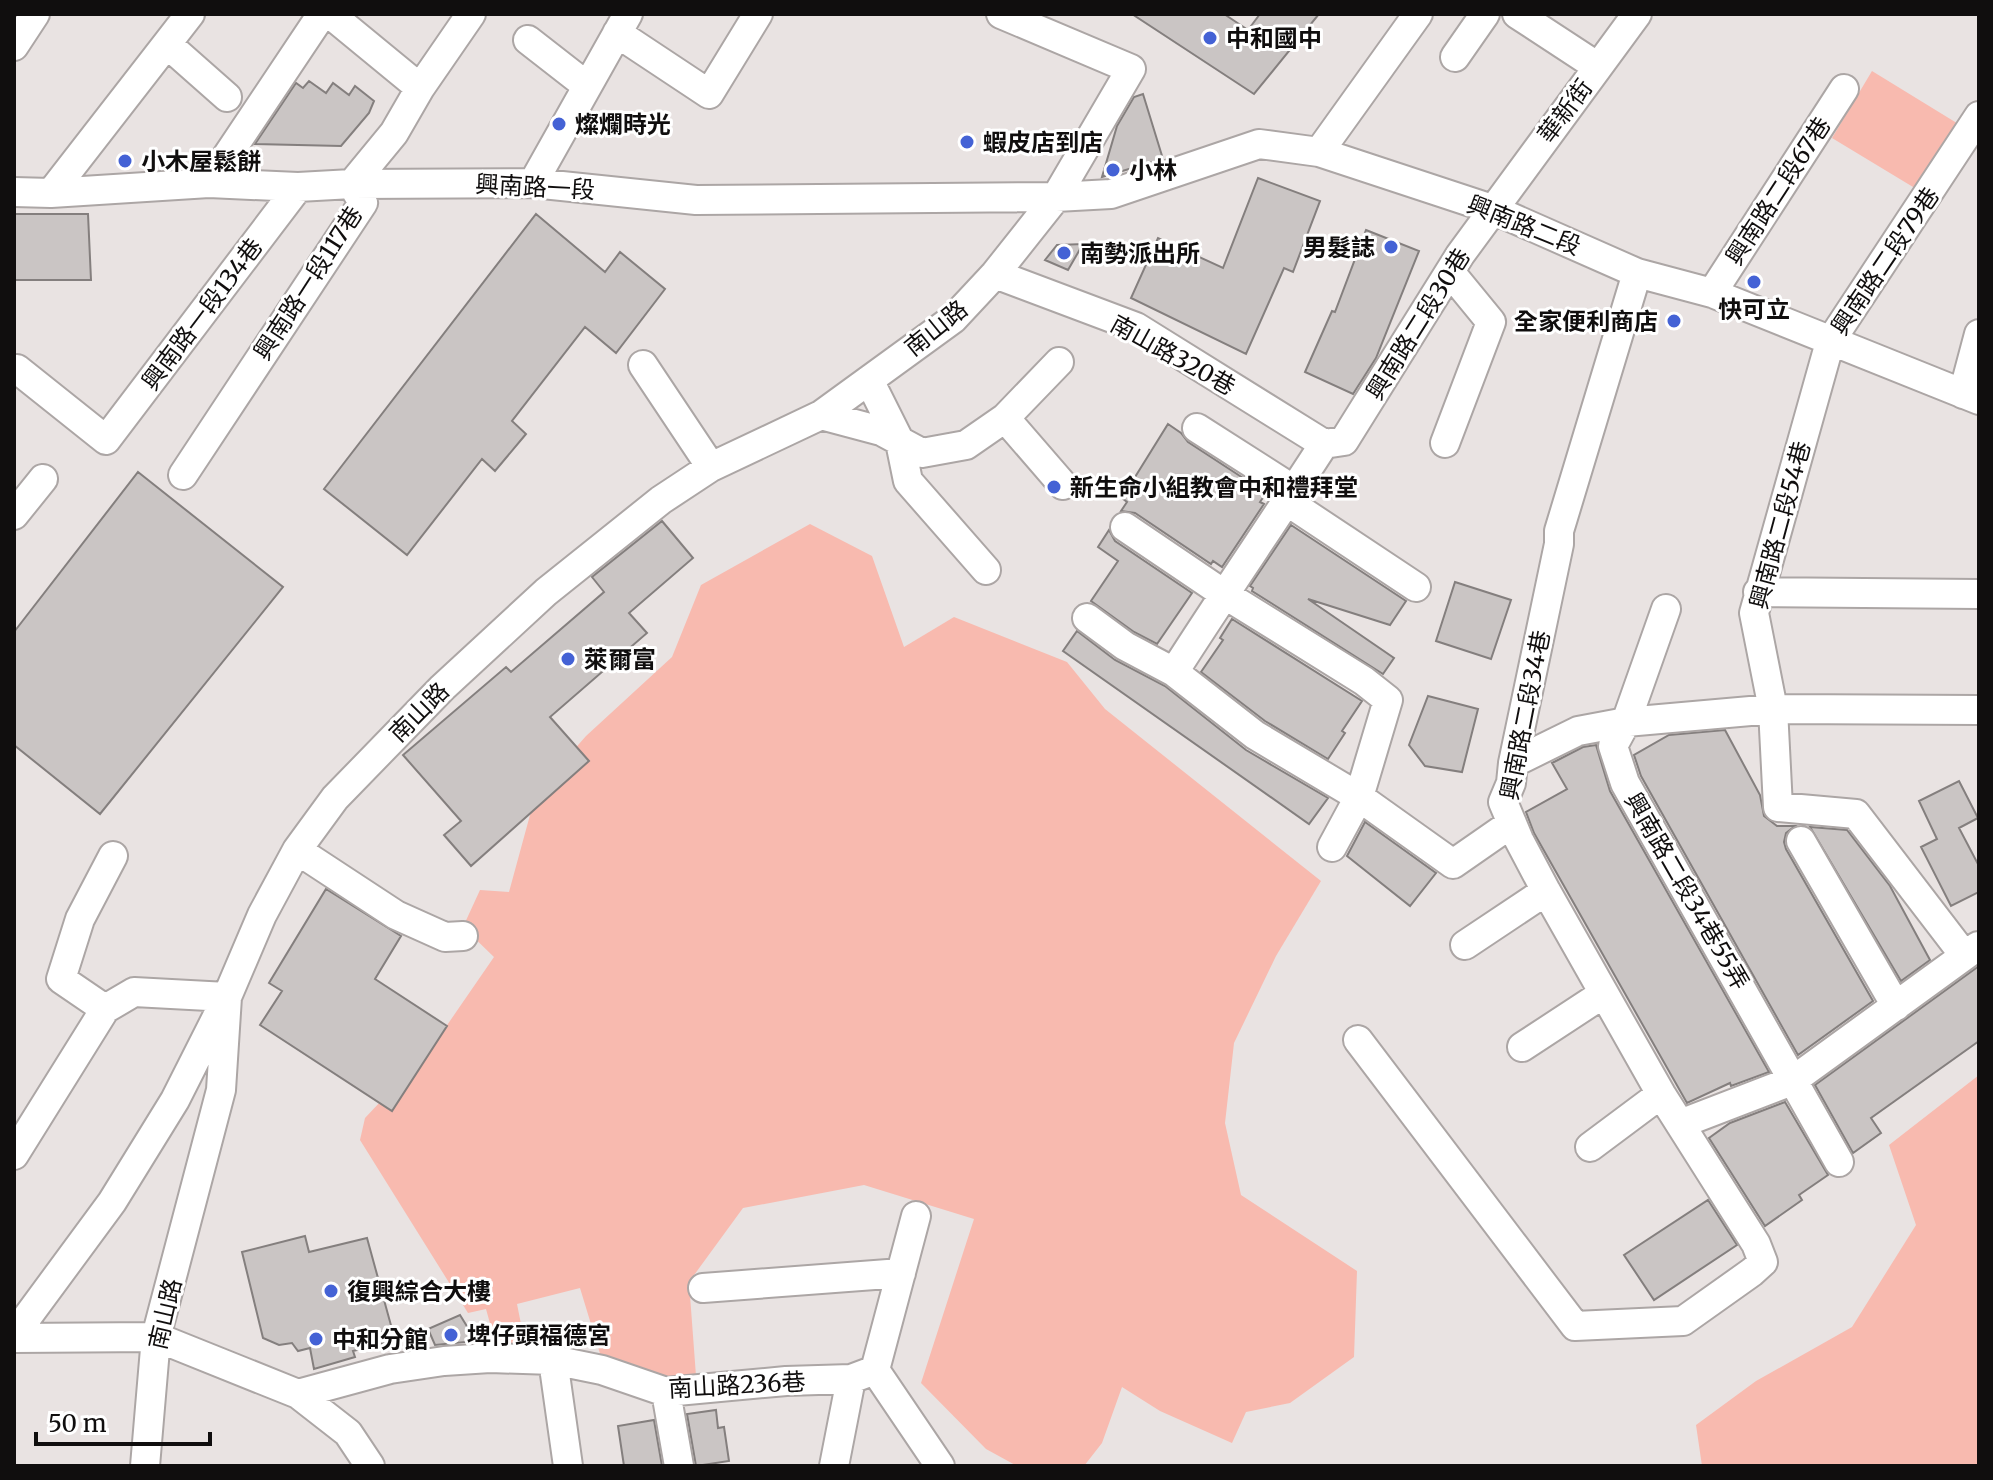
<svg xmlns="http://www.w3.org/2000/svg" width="1993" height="1480" viewBox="0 0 1993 1480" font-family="Merriweather,'Noto Sans TC',serif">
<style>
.green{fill:#f8baaf}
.building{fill:#cac5c4;stroke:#847f7e;stroke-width:2}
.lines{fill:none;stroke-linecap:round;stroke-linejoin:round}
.minor-casing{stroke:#aca6a5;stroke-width:32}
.minor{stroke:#fff;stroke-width:28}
.poi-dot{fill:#4462d5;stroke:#fff;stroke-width:3}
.labels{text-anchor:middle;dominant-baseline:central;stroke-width:6;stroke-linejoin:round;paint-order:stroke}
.poi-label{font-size:24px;font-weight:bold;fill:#100e0e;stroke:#fff;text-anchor:start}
.street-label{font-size:24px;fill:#100e0e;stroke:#fff}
</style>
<rect width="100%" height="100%" fill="#e9e3e2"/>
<path class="green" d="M 1872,71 L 1960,125 L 1918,190 L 1832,138 Z
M 810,524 L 872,556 L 904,647 L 954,617 L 1067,662 L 1105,709 L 1321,881 L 1276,956 L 1234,1043 L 1225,1123 L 1241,1195 L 1357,1271 L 1354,1357 L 1290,1403 L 1246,1412 L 1232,1443 L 1160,1411 L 1122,1387 L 1102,1443 L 1084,1466 L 1017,1466 L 986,1449 L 921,1383 L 974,1219 L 864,1185 L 743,1208 L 689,1282 L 696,1376 L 661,1376 L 601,1357 L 580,1288 L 517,1304 L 525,1344 L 496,1345 L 486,1309 L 468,1313 L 360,1140 L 365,1118 L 432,1047 L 494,957 L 463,927 L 480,890 L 509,892 L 536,793 L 586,736 L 672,657 L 701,585 Z
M 1979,1075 L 1979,1466 L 1702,1466 L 1696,1425 L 1756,1381 L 1852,1327 L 1916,1225 L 1889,1145 Z"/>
<path class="building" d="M 1132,14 L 1224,14 L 1248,30 L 1260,14 L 1319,14 L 1254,94 Z
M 309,81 L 326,93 L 333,83 L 349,95 L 355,86 L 374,101 L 369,113 L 341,146 L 255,144 L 296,83 L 303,88 Z
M 1143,94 L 1163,159 L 1102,177 L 1117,126 L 1134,97 Z
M 1258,178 L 1320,201 L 1293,272 L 1284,268 L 1246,354 L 1131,298 L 1158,238 L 1223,268 Z
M 14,214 L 88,214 L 91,280 L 14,280 Z
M 536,214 L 605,272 L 620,252 L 665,289 L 616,353 L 585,327 L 512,421 L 526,434 L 495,471 L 482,459 L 407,555 L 324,489 Z
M 1366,230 L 1419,251 L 1376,358 L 1353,394 L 1305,372 L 1332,311 L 1335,312 Z
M 1083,244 L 1068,270 L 1045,260 L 1057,245 Z
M 1168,424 L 1181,433 L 1188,442 L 1266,493 L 1260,502 L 1264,504 L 1222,567 L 1213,561 L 1211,564 L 1135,513 L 1121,511 L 1127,502 L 1122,498 Z
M 138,472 L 283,587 L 100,814 L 14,745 L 14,632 Z
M 662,521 L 693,558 L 629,613 L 647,633 L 550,717 L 589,761 L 471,866 L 444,835 L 461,821 L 403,755 L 506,667 L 511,672 L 604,592 L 592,577 Z
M 1291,525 L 1406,601 L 1390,625 L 1308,599 L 1394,658 L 1383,674 L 1252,591 L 1253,588 L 1250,586 Z
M 1109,530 L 1115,541 L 1192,593 L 1157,644 L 1134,632 L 1091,601 L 1118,561 L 1098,547 Z
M 1455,582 L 1511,600 L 1491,659 L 1436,641 Z
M 1232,619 L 1362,701 L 1342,731 L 1345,733 L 1328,759 L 1265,721 L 1201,672 L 1223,640 L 1220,638 Z
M 1077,631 L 1115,660 L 1165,686 L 1246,750 L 1328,798 L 1309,824 L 1063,651 Z
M 1428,696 L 1478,709 L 1462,772 L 1425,766 L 1409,745 Z
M 1725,730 L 1760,795 L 1764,816 L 1777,826 L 1795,826 L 1786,833 L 1784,842 L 1786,849 L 1873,1001 L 1798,1055 L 1641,776 L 1634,755 L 1669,735 Z
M 1596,745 L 1610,791 L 1769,1072 L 1731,1086 L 1730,1083 L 1687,1103 L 1534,833 L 1526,812 L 1567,789 L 1552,763 L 1583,747 Z
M 1959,781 L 1978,818 L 1959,828 L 1979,866 L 1979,892 L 1951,906 L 1921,847 L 1937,839 L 1919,801 Z
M 1365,822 L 1436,873 L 1410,906 L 1347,856 Z
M 1810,827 L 1847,830 L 1890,886 L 1930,960 L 1901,981 Z
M 326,889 L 401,936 L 375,979 L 447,1026 L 392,1111 L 260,1025 L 282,991 L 269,983 Z
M 1979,966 L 1979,1041 L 1871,1118 L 1881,1133 L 1853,1153 L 1815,1085 Z
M 1785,1102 L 1828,1175 L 1799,1195 L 1802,1200 L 1765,1226 L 1709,1138 L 1730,1123 Z
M 1708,1200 L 1737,1245 L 1654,1300 L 1624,1255 Z
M 305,1236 L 309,1252 L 367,1238 L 392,1329 L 382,1332 L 385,1343 L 353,1351 L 355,1357 L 314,1369 L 310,1348 L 298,1351 L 292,1343 L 279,1345 L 263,1338 L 242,1252 Z
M 460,1315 L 476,1341 L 435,1345 L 428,1329 Z
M 716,1410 L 718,1428 L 724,1427 L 729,1461 L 696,1466 L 687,1414 Z
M 654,1420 L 662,1466 L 624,1466 L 618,1426 Z"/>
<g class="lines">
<defs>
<path id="minor" d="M 330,14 L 420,88
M 1517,14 L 1598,67
M 617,33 L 709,94 L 758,14
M 528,40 L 587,86
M 167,44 L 227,97
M 14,46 L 35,14
M 1455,57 L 1485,14
M 1319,152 L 1418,14
M 209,183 L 322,14
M 533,183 L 628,14
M 14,192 L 51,193 L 209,183 L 298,187 L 352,184 L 533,183 L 696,200 L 1056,197 L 1111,194 L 1259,144 L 1319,152 L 1492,209 L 1637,273 L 1712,293 L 1979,400
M 51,193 L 190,14
M 1637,273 L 1559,531 L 1559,544 L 1513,763 L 1511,783 L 1503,802 L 1519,840 L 1546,891 L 1661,1094 L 1756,1244 L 1763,1262 L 1752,1272 L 1683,1321
M 995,274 L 1136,327 L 1324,444 L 1344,441 L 1460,255 L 1637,14
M 1712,293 L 1844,89
M 643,365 L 711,467
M 17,369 L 106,440 L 298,187
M 869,380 L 900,442 L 908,481 L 986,570
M 1963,394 L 1979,334
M 821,415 L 881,431 L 922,453 L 966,445 L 1005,418 L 1059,362
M 1005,418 L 1063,485
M 1197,428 L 1294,490
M 1445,443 L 1491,322 L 1450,272
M 183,475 L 363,203 L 352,184 L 394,133 L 420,88 L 471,14
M 1288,502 L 1416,587
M 14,515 L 43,479
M 1125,527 L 1224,594 L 1364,681 L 1388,700 L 1359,797 L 1332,847
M 1758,592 L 1979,594
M 1666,609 L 1626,722 L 1613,746 L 1625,783 L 1839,1162
M 1087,618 L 1125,646 L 1174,672 L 1255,735 L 1359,797 L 1453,864 L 1512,823
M 1174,672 C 1223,595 1275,520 1324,444
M 1513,763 L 1578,731 L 1626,722 L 1773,709 L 1979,710
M 1801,841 L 1896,1006
M 297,850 L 396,915 L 445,937 L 463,936
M 1465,945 L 1546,891
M 1964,955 L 1856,814 L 1778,807 L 1773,709 L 1754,613 L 1830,342 L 1979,116
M 105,1009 L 61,979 L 80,919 L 113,856
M 1358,1040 L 1575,1326 L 1683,1321
M 1522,1047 L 1603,994
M 1680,1124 L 1792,1081 L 1978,946
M 1590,1147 L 1661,1094
M 14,1155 L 105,1009 L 134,992 L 227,997 L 175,1100 L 112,1202 L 14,1335
M 703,1288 L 901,1273
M 14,1338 L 156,1337 L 298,1394 L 348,1433 L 370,1466
M 553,1360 L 568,1466
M 875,1370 L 916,1216
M 666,1392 L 679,1466
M 298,1394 L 390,1369 L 444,1361 L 490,1358 L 553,1360 L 602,1370 L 666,1392 L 786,1381 L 851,1379 L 875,1370 L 940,1466
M 145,1466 L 156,1337 L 221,1090 L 227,997 L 262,915 L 297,850 L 335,798 L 442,688 L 546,592 L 661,500 L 711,467 L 821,415 L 953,319 L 995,274 L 1056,197 L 1131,69 L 1001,14
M 834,1466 L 851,1379"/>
</defs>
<use href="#minor" class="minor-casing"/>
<use href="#minor" class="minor"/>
</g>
<g class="poi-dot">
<circle cx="1210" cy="38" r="8"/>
<circle cx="559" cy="124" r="8"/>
<circle cx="967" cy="142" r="8"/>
<circle cx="125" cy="161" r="8"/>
<circle cx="1113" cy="170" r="8"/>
<circle cx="1391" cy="247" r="8"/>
<circle cx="1064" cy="253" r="8"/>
<circle cx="1754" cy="282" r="8"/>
<circle cx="1674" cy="321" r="8"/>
<circle cx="1054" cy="487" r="8"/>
<circle cx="568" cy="659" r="8"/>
<circle cx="331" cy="1291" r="8"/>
<circle cx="451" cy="1335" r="8"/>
<circle cx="316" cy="1339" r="8"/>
</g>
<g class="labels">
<g class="poi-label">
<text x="1226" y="38">中和國中</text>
<text x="575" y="124">燦爛時光</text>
<text x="983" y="142">蝦皮店到店</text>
<text x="141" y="161">小木屋鬆餅</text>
<text x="1129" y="170">小林</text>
<text x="1375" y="247" text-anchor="end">男髮誌</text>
<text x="1080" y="253">南勢派出所</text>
<text x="1754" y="309" text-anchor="middle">快可立</text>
<text x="1658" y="321" text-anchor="end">全家便利商店</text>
<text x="1070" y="487">新生命小組教會中和禮拜堂</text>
<text x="584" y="659">萊爾富</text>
<text x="347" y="1291">復興綜合大樓</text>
<text x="467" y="1335">埤仔頭福德宮</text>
<text x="332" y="1339">中和分館</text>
</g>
<g class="street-label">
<text transform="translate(1565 111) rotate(-53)">華新街</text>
<text transform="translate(535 187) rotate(3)">興南路一段</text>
<text transform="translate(1778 191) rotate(-57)">興南路二段67巷</text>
<text transform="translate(1524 225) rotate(22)">興南路二段</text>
<text transform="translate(1885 261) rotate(-56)">興南路二段79巷</text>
<text transform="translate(308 283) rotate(-57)">興南路一段117巷</text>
<text transform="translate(202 314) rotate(-53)">興南路一段134巷</text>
<text transform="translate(1418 324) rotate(-58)">興南路二段30巷</text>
<text transform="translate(936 328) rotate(-39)">南山路</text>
<text transform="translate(1173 355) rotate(29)">南山路320巷</text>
<text transform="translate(1780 525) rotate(-75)">興南路二段54巷</text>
<text transform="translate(419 712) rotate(-45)">南山路</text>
<text transform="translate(1525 715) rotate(-79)">興南路二段34巷</text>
<text transform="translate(1687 891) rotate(60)">興南路二段34巷55弄</text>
<text transform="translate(165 1314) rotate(-77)">南山路</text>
<text transform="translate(737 1385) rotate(-3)">南山路236巷</text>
</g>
</g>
<rect width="1993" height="1480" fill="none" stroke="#100e0e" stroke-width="32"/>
<path d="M36 1432v12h174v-12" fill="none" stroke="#100e0e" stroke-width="4"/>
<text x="48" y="1432" font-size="24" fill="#100e0e" stroke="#ffffff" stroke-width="6" paint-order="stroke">50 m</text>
</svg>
